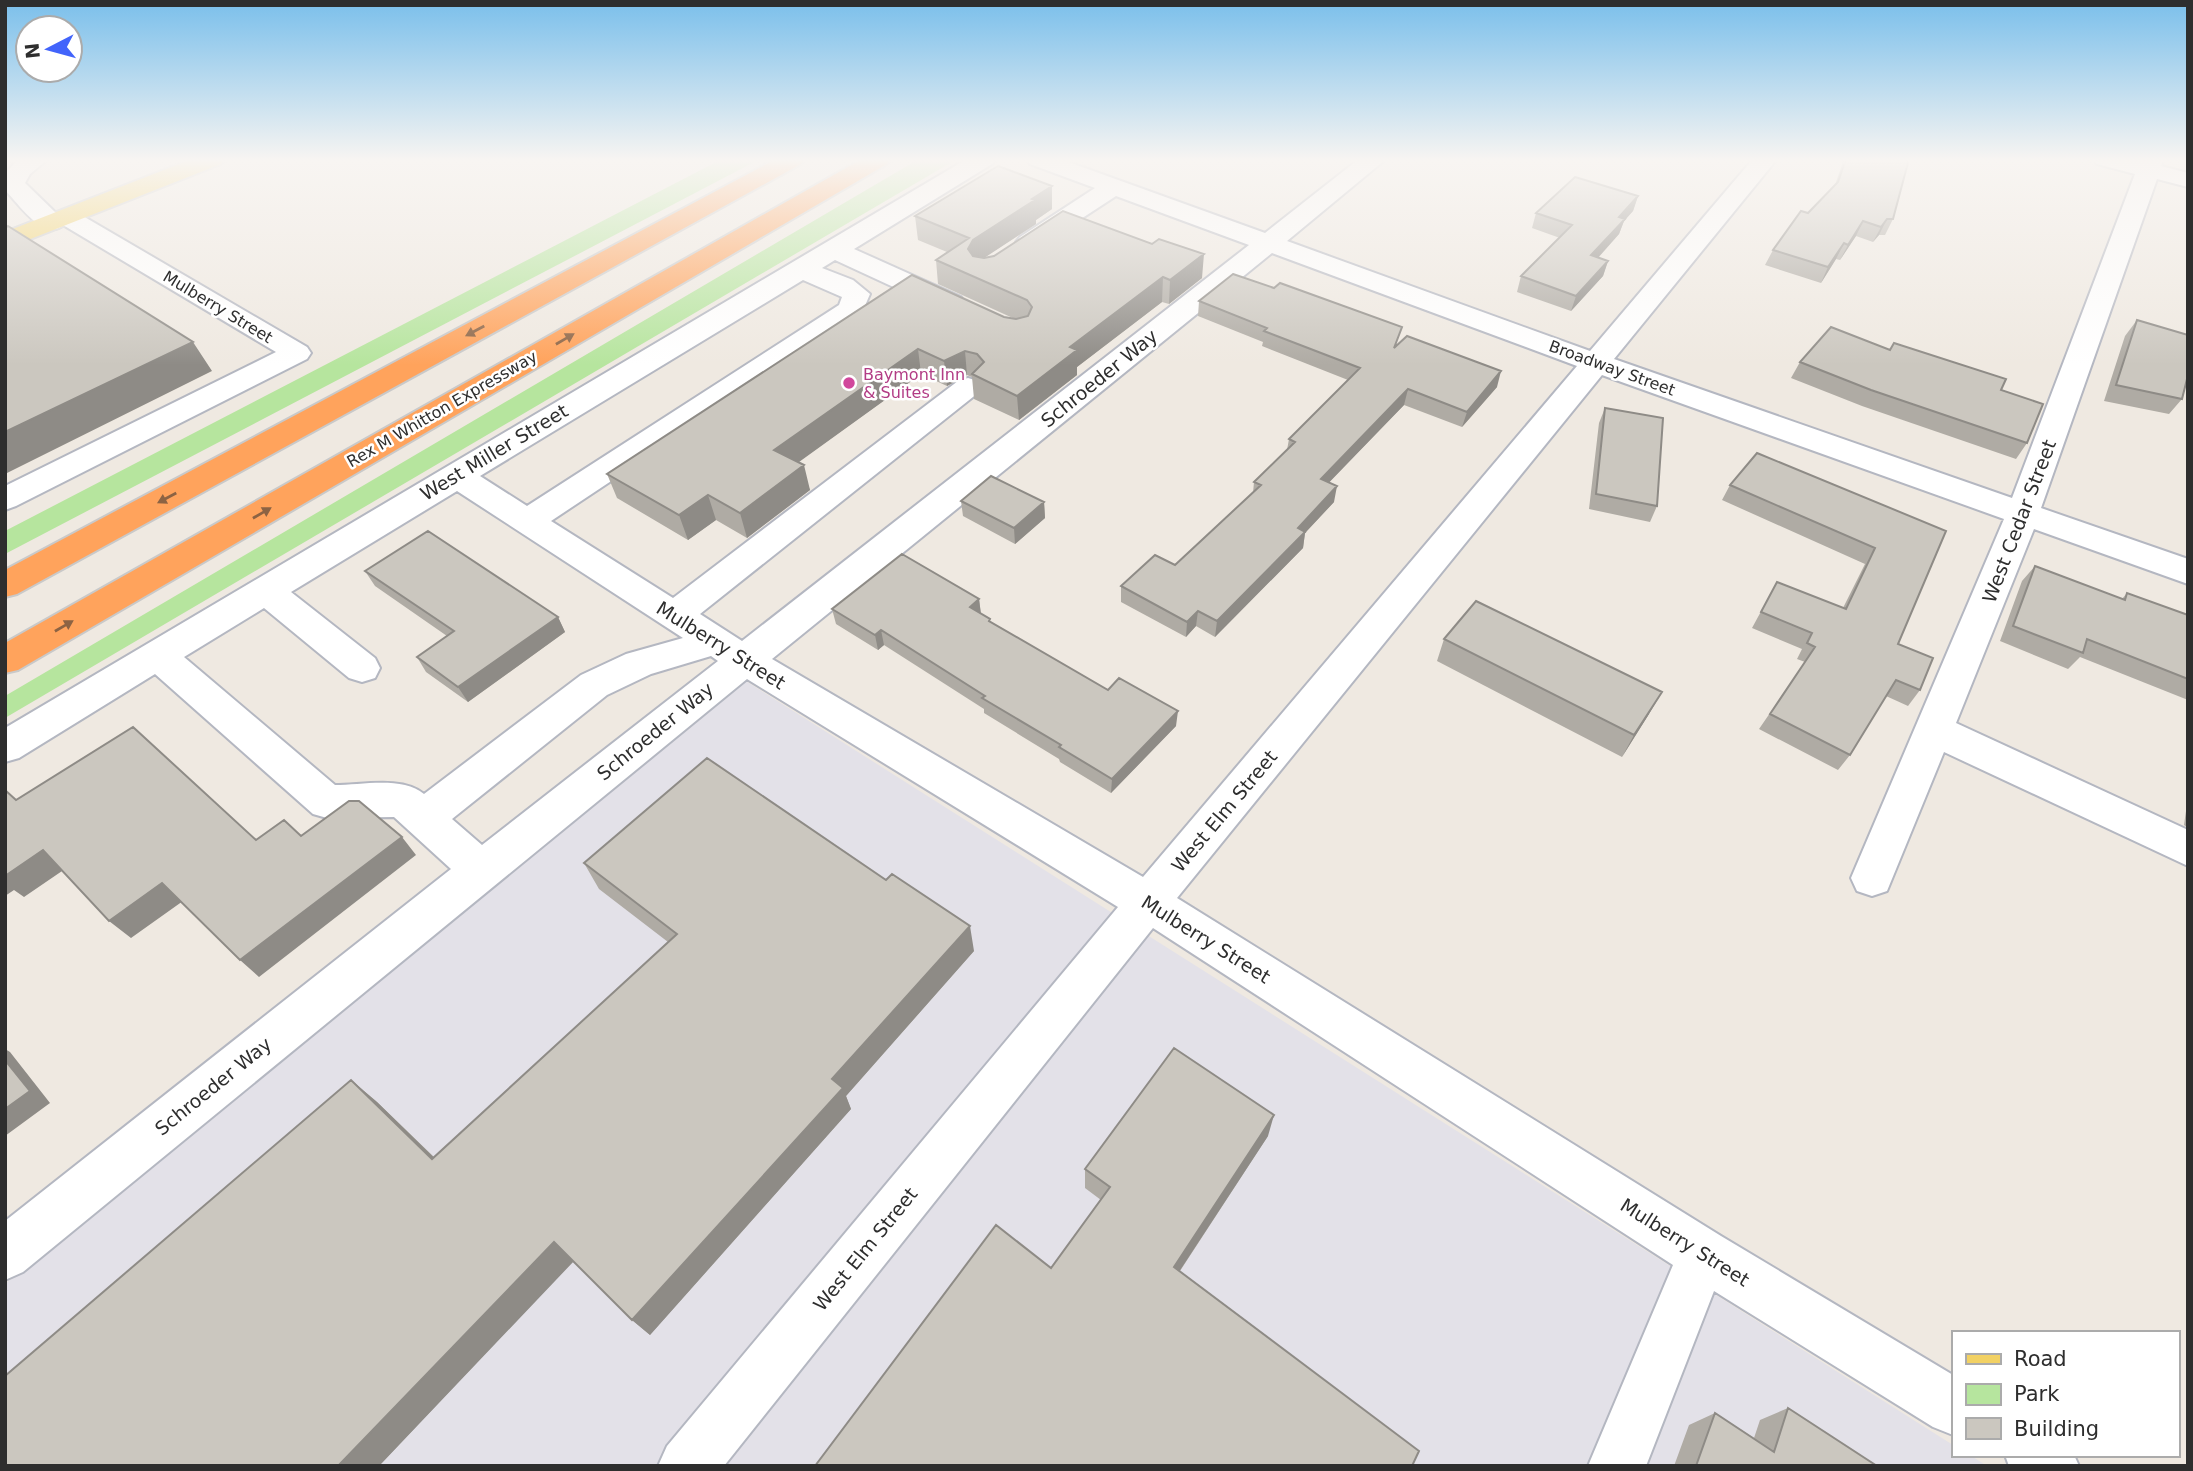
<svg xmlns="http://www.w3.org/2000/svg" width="2193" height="1471" viewBox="0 0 2193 1471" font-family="'DejaVu Sans',sans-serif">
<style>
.industrial{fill:#e3e1e8}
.green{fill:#b6e59e}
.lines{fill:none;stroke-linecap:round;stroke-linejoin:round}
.minor-casing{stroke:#b4b7c1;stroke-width:4}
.major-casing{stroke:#c9c9c9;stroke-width:4}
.highway-casing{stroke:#c9c9c9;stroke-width:4}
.minor{fill:#fff;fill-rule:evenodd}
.major{fill:#f2d163;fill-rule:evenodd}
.highway{fill:#ffa35c;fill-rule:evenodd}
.wall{fill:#afaba4}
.shaded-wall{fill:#8e8b86}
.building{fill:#cbc7bf;stroke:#8e8b86;stroke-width:2}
.oneway{fill:#8c6343}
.hotel-dot{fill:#d1479c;stroke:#fff;stroke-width:2.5}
.labels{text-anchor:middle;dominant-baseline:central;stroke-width:5;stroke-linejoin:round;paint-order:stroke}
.far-street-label{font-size:16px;fill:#2e2e2e;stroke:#fff}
.far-hotel-label{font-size:16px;fill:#b23c85;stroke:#fff;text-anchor:start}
.street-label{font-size:19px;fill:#2e2e2e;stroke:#fff}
</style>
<rect width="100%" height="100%" fill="#efe9e1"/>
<path class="industrial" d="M 741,678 L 1953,1445 L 1953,1455 L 1970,1455 L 1987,1466 L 5,1466 L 5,1284 Z"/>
<path class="green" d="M 722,159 L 760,159 L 5,554 L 5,531 Z
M 919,159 L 957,159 L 5,718 L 5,696 Z"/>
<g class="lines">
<defs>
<path id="minor" d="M 19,159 L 48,159 L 30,174 L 25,183 L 57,214 L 67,209 L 76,212 L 307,347 L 311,353 L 307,359 L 16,506 L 5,510 L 5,486 L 276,352 L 63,225 C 44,242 18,203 5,190 L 5,173 Z
M 967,159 L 996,159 L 992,164 L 854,249 L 961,297 L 965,303 L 961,309 L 951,311 L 941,309 L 835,260 L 822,268 L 853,280 L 870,294 L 861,315 L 551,521 L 673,598 L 958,381 L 968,378 L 978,381 L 983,387 L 978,393 L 700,614 L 742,641 L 1249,245 L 1116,196 L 1038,247 L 1029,250 L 1020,247 L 1016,242 L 1020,237 L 1095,188 L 1030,164 L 1026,159 L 1060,159 L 1265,233 L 1359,159 L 1386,159 L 1287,241 L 1590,351 L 1753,159 L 1777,159 L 1614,359 L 2012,498 L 2135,174 L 2097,164 L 2093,159 L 2164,159 L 2161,166 L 2188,173 L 2188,187 L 2157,179 L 2041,508 L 2188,559 L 2188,584 L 2034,529 L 1956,723 L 2188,830 L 2188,866 L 1944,752 L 1887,891 L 1872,896 L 1857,891 L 1851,878 L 2004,519 L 1602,375 L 1177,898 L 1721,1236 L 1953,1375 L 1953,1435 L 1933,1427 L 1714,1291 L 1646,1466 L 1588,1466 L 1673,1265 L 1153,928 L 724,1466 L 658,1466 L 667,1446 L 1118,907 L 747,679 L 23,1272 L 5,1280 L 5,1221 L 451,869 L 394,817 L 327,818 L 313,814 L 155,674 L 19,758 L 5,762 L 5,728 ZM 1272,253 L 1577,366 L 1143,877 L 772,659 ZM 803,280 L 842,297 L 839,305 L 527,506 L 480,476 ZM 457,491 L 683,638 L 626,654 L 581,675 L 424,794 C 403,776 362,785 335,785 L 184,657 L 264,608 L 349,678 L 362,682 L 375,678 L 380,668 L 375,658 L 291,592 ZM 711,656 L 718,661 L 482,845 L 452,819 L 607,695 L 651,674 Z
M 2005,1455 L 2074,1455 L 2079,1466 L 2009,1466 Z"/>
<path id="major" d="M 192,159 L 225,159 L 221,164 L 5,249 L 5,232 Z"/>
<path id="highway" d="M 776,159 L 805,159 L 801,164 L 17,594 L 5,597 L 5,570 Z
M 862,159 L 891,159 L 887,164 L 18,670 L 5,673 L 5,643 Z"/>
</defs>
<use href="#minor" class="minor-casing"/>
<use href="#major" class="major-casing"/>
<use href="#highway" class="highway-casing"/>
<use href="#minor" class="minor"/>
<use href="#major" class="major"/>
<use href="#highway" class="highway"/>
</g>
<path class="wall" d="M 1844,159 L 1909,159 L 1893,219 L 1885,235 L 1879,235 L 1873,242 L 1856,236 L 1840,260 L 1836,259 L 1821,283 L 1765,265 L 1773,250 L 1835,185 Z
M 1638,196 L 1633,211 L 1624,221 L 1619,234 L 1598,258 L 1608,261 L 1603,276 L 1571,311 L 1517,292 L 1521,276 L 1560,238 L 1532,228 L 1536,213 Z
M 1052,209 L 1036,220 L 1036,224 L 983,258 L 1202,278 L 1169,304 L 1162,302 L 1077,367 L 1077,375 L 1019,420 L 974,399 L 972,377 L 967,375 L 947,386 L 921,374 L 798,462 L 810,490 L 747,538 L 716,520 L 688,540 L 617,498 L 607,474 L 912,275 L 1004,317 L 1015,319 L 938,284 L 936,260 L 947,252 L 918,240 L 915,216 Z
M 1199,301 L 1398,344 L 1497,387 L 1462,427 L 1404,405 L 1329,482 L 1334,502 L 1305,533 L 1303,548 L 1215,637 L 1196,626 L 1186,637 L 1121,602 L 1121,586 L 1175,565 L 1253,493 L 1254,482 L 1287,450 L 1289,439 L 1348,380 L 1262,346 L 1263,342 L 1198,316 Z
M 2137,320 L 2182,399 L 2169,414 L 2104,401 L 2125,336 Z
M 1800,362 L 2001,390 L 2027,443 L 2016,459 L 1862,406 L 1791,378 Z
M 1605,408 L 1657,506 L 1650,522 L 1589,509 L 1599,423 Z
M 1730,485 L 1946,531 L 1898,644 L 1920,690 L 1908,706 L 1886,696 L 1850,755 L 1838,770 L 1759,729 L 1805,662 L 1797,659 L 1802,649 L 1752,628 L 1777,582 L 1843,608 L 1865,564 L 1722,500 Z
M 961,501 L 1044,502 L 1045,518 L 1015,544 L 963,516 Z
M 2035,566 L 2122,599 L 2127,593 L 2188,615 L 2188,700 L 2080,657 L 2068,669 L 2000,641 L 2022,581 Z
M 365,571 L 558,617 L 565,632 L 468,702 L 426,672 L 417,657 L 447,636 L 375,586 Z
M 979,599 L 981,614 L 991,622 L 1108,690 L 1176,726 L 1111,793 L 1060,762 L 1059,759 L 984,713 L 984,709 L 884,645 L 878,650 L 836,624 L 832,609 Z
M 1444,639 L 1649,714 L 1622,757 L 1437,661 Z
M 2188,797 L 2188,828 L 2184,825 Z
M 584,863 L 974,951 L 846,1096 L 851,1109 L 650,1335 L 632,1320 L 573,1261 L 379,1466 L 5,1466 L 351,1080 L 377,1102 L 434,1157 L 668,942 L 599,889 Z
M 1268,1136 L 1180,1271 L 1051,1268 L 1101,1200 L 1085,1188 L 1085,1169 Z
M 1788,1408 L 1877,1466 L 1674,1466 L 1689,1425 L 1715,1413 L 1754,1438 L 1760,1420 Z"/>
<path class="shaded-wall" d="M 1052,186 L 1052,209 L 1036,220 L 1036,224 L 975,264 L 968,249 L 973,240 Z
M 1638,196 L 1633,211 L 1624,221 L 1619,234 L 1586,271 L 1591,255 L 1619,217 Z
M 1887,219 L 1879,235 L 1873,242 L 1881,227 Z
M 1863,221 L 1856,236 L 1840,260 L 1848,245 Z
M 1844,243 L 1836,259 L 1821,283 L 1828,267 Z
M 1204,254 L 1202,278 L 1169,304 L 1170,280 Z
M 1608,261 L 1603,276 L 1571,311 L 1576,296 Z
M 1163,277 L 1162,302 L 1077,367 L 1077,375 L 1019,420 L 1017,396 L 1070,347 Z
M 193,342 L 212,371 L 5,474 L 5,432 Z
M 918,349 L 921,374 L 781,475 L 774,450 Z
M 965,351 L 967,375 L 947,386 L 944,361 Z
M 1501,371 L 1497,387 L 1462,427 L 1467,412 Z
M 1408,389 L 1404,405 L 1318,494 L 1321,479 Z
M 804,465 L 810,490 L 747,538 L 740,513 Z
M 1337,486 L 1334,502 L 1305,533 L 1303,548 L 1215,637 L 1217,621 L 1298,528 Z
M 708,495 L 716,520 L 688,540 L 679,515 Z
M 1044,502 L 1045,518 L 1015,544 L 1014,528 Z
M 979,599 L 981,615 L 970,607 Z
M 1198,611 L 1196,626 L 1186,637 L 1187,622 Z
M 558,617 L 565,632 L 468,702 L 458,687 Z
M 881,630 L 884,645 L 878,650 L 875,635 Z
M 1662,692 L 1649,714 L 1622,757 L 1634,735 Z
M 1178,711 L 1176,726 L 1111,793 L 1112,779 Z
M 402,837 L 416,855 L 259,977 L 240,960 Z
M 43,850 L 65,869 L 24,897 L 14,890 L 5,896 L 5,876 Z
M 162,883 L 183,901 L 131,938 L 109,921 Z
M 970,926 L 974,951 L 846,1096 L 851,1109 L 650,1335 L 632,1320 L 832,1079 Z
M 5,1049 L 10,1052 L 50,1103 L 5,1136 Z
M 351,1080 L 377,1102 L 456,1179 L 432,1159 Z
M 1274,1115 L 1268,1136 L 1171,1284 L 1174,1267 Z
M 554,1242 L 575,1260 L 379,1466 L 338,1466 Z"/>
<path class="building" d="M 1846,159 L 1909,159 L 1893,219 L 1887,219 L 1881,227 L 1863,221 L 1848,245 L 1844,243 L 1828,267 L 1773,250 L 1801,211 L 1808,213 L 1838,182 Z
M 998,166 L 1052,186 L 1032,199 L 1035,200 L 973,240 L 968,249 L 973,256 L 984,258 L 994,256 L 1063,211 L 1152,244 L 1159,239 L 1204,254 L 1170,280 L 1163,277 L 1070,347 L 1077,350 L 1017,396 L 972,374 L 984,362 L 977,354 L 965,351 L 944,361 L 918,349 L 774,450 L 804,465 L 740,513 L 708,495 L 679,515 L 607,474 L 912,275 L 1004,317 L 1016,319 L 1028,316 L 1032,307 L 1027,300 L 936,260 L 969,238 L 915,216 Z
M 1575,177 L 1638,196 L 1619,217 L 1625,219 L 1591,255 L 1608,261 L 1576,296 L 1521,276 L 1572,225 L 1536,213 Z
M 8,226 L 193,342 L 5,432 L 5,228 Z
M 1233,274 L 1274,288 L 1280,283 L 1402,327 L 1394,348 L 1407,336 L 1501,371 L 1467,412 L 1408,389 L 1321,479 L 1337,486 L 1298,528 L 1305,532 L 1217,621 L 1198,611 L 1187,622 L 1121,586 L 1155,555 L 1175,565 L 1261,485 L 1254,482 L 1295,442 L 1289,439 L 1360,368 L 1264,331 L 1267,328 L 1199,301 Z
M 2137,320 L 2188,335 L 2188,375 L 2182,399 L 2116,385 Z
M 1831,327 L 1890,350 L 1894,343 L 2006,379 L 2001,390 L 2043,404 L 2027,443 L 1871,390 L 1800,362 Z
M 1605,408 L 1663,418 L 1657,506 L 1596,494 Z
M 1757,453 L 1946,531 L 1898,644 L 1933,658 L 1920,690 L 1896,680 L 1850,755 L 1770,714 L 1815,647 L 1807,643 L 1812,633 L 1761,612 L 1777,582 L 1846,609 L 1875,548 L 1730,485 Z
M 991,476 L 1044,502 L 1014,528 L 961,501 Z
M 428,531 L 558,617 L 458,687 L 417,657 L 454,631 L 365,571 Z
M 902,554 L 979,599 L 970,607 L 990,619 L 989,621 L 1108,690 L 1119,678 L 1178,711 L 1112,779 L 1059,747 L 1061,745 L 982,698 L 985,696 L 881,630 L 875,635 L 832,609 Z
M 2035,566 L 2125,600 L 2127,593 L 2188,615 L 2188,679 L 2087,639 L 2083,653 L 2013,626 Z
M 1476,601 L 1662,692 L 1634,735 L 1444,639 Z
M 133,727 L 256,840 L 284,820 L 301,836 L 349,801 L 359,801 L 402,837 L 240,960 L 162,883 L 109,921 L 43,850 L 5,876 L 5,790 L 16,800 Z
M 707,758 L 886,880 L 892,874 L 970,926 L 832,1079 L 843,1088 L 632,1320 L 554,1242 L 338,1466 L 5,1466 L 5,1376 L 351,1080 L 432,1159 L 677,934 L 584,863 Z
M 1174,1048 L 1274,1115 L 1174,1267 L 1419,1451 L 1412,1466 L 815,1466 L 996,1225 L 1051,1268 L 1110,1187 L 1085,1169 Z
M 5,1060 L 30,1091 L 5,1109 Z
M 1788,1408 L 1877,1466 L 1696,1466 L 1715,1413 L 1774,1452 Z"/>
<defs><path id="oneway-solid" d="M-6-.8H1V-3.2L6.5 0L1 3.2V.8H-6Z" transform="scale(1.75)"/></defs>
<g class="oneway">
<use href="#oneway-solid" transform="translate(475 331) rotate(152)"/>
<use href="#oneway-solid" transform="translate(565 339) rotate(-30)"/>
<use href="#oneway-solid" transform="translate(167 498) rotate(152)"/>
<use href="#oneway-solid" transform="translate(262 513) rotate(-30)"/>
<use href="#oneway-solid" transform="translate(64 626) rotate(-30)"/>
</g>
<linearGradient id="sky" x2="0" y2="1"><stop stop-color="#7abfeb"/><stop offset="0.44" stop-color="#f8f5f2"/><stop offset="1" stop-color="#f8f5f2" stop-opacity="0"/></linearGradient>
<rect width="2193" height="365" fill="url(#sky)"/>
<circle class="hotel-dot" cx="849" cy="383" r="7"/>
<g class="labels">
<g class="far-street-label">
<text transform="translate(218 307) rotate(31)">Mulberry Street</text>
<text transform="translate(1612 368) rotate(20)">Broadway Street</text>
<text transform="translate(442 409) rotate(-30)">Rex M Whitton Expressway</text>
</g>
<g class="far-hotel-label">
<text x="863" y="374">Baymont Inn<tspan x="863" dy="18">&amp; Suites</tspan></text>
</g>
<g class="street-label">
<text transform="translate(1099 378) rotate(-39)">Schroeder Way</text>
<text transform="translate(494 452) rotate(-31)">West Miller Street</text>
<text transform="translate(2019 521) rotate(-69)">West Cedar Street</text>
<text transform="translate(721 645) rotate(32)">Mulberry Street</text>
<text transform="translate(655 731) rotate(-39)">Schroeder Way</text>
<text transform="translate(1224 811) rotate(-50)">West Elm Street</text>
<text transform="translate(1206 939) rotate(32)">Mulberry Street</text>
<text transform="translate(213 1086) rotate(-39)">Schroeder Way</text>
<text transform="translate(1685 1242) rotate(32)">Mulberry Street</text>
<text transform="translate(865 1249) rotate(-51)">West Elm Street</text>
</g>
</g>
<rect width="2193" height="1471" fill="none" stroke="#2e2e2e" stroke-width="14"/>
<rect x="1952" y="1331" width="228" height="126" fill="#ffffff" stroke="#ababab" stroke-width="2"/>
<rect x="1966" y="1354" width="35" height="10" fill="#f2d163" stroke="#ababab" stroke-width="2"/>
<text x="2014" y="1366" font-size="21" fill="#2e2e2e">Road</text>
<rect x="1966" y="1384" width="35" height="21" fill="#b6e59e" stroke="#ababab" stroke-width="2"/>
<text x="2014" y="1401" font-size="21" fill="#2e2e2e">Park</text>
<rect x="1966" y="1418" width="35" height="21" fill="#cbc7bf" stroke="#ababab" stroke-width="2"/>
<text x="2014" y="1436" font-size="21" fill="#2e2e2e">Building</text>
<g transform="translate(49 49) rotate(264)"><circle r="33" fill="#ffffff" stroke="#ababab" stroke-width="2"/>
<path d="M0-5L12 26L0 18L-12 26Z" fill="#4264fb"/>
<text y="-10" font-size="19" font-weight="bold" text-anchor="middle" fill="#2e2e2e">N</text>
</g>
</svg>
